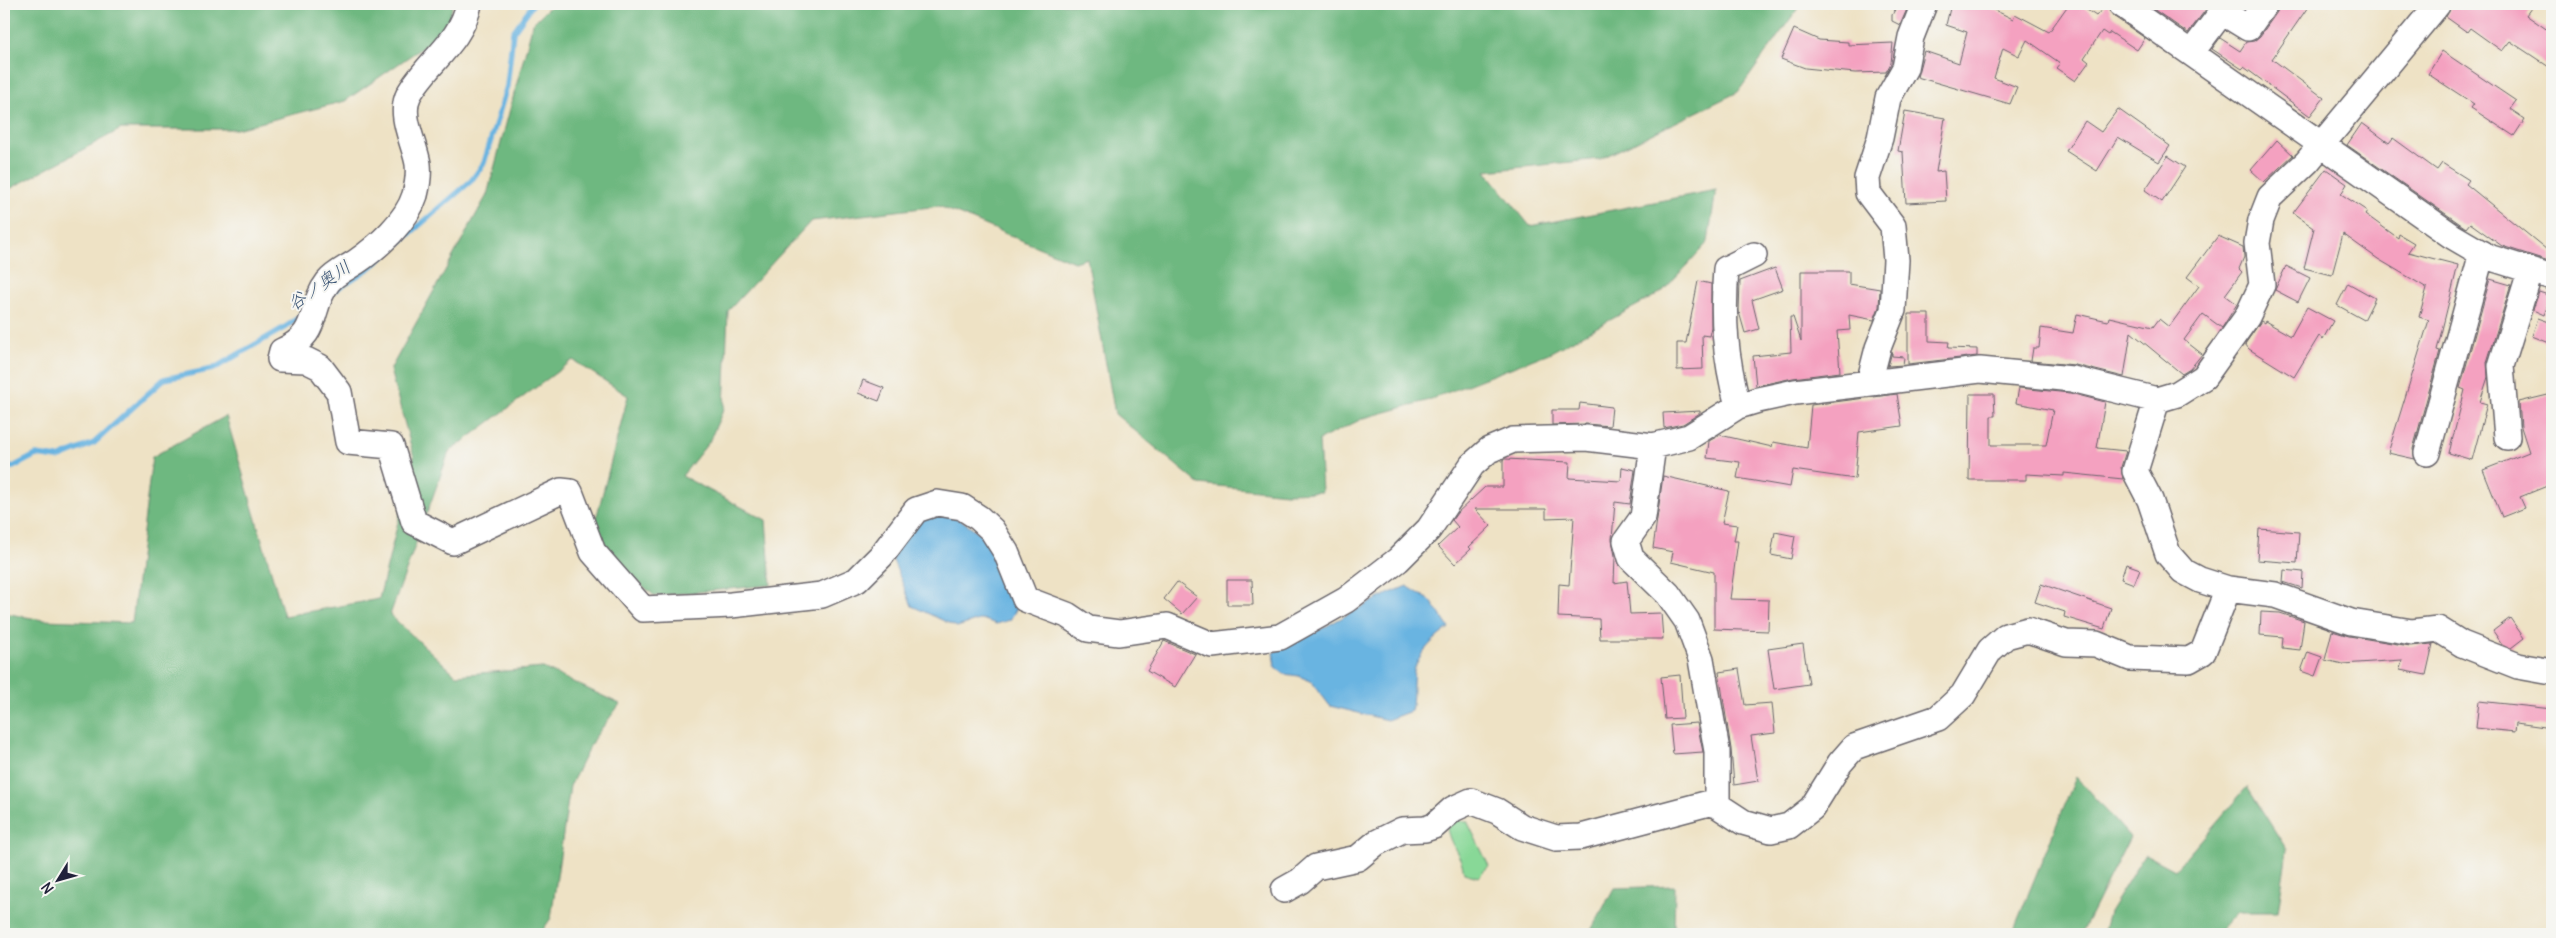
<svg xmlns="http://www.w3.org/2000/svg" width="2556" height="938" viewBox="0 0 2556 938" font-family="Delius,'Klee One',sans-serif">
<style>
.green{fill:#88d897;stroke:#557d69}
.forest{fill:#6eb880;stroke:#486d5e}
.water{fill:#69b4e1;stroke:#466b8e}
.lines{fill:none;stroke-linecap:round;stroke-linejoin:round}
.stream{stroke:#69b4e1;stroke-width:5.5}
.building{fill:#f4a1c0}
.minor-casing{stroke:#69656b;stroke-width:28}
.minor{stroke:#fff;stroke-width:25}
.labels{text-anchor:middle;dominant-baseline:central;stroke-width:4;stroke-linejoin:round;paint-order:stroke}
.water-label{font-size:18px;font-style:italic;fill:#3b5575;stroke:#f6f6f2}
</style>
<rect width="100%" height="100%" fill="#f6f6f2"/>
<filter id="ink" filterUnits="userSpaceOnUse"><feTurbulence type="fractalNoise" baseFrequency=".02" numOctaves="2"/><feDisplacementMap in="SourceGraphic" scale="10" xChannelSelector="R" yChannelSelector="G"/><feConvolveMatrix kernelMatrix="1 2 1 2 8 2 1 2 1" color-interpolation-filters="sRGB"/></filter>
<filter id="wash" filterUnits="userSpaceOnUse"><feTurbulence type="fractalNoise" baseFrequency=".0096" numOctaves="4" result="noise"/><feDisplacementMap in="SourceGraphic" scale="20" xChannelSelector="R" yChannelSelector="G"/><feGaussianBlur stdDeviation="1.12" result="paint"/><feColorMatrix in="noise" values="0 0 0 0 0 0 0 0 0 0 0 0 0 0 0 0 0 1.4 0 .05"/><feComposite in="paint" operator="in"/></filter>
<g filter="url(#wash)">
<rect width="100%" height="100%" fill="#eee2c5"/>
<path class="green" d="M 1453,820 L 1467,821 L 1489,866 L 1478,877 L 1464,873 C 1462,855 1451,848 1447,829 Z"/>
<path class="forest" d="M 4,4 L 453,4 L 446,31 L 345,101 L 236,129 L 121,129 L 4,192 Z
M 552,4 L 1801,4 L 1738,92 L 1600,159 L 1486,171 L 1530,226 L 1716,190 L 1708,242 L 1662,292 L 1549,353 L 1426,401 L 1364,418 L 1319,440 L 1322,492 L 1286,493 L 1199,484 L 1115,414 L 1087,258 L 1074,262 L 939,206 L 811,221 L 728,311 L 724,408 L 709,442 L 682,476 L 766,520 L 771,585 L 655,596 L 615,564 L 595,523 L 628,396 L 573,360 L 449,452 L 390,615 L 456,675 L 543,668 L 620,704 L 593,740 L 570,786 L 551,918 L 540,934 L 4,934 L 4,613 L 43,620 L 132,623 L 152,457 L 226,416 L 284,616 L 379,599 L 414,457 L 390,370 L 487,195 L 533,23 Z
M 2076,777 L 2130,837 L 2081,934 L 2012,934 Z
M 2247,787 L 2287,850 L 2278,912 L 2237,912 L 2217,934 L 2103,934 L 2109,912 L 2145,854 L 2175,870 Z
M 1675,886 L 1674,934 L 1589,934 L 1614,888 Z"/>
<path class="water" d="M 938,514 L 961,520 L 997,545 L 1018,606 L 1010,620 L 996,624 L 982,619 L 957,627 L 912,606 L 892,558 L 914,521 Z
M 1407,586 L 1431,601 L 1449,628 C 1435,638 1418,653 1414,671 C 1412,684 1414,697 1411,711 L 1387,720 L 1330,706 L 1312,682 L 1299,676 L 1284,674 L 1275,667 L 1274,652 C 1320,633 1360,604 1407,586 Z"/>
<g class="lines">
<path class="stream" d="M 335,290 L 371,267 L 471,181 L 484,163 L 507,86 L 513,32 L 533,4
M 4,467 L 13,467 L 36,455 L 58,458 L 94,443 L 164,379 L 213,369 L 287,326 L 306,312"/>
</g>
<g id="blocks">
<path class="building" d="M 1898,4 L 1908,7 L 1900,25 L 1892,21 L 1892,15 Z
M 1951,4 L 1982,4 L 2013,19 L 2015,14 L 2049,32 L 2069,4 L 2078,4 L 2096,16 L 2107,4 L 2113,16 L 2145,38 L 2137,50 L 2110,32 L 2108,35 L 2102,31 L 2084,58 L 2089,62 L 2075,81 L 2056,68 L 2060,63 L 2027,40 L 2019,56 L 2003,48 L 1994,78 L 2017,87 L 2010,104 L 1917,77 L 1924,51 L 1959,63 L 1967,32 L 1946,25 Z
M 2146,4 L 2210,4 L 2188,33 Z
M 2279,4 L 2310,4 L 2272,59 L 2324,98 L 2310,116 L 2244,67 L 2242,69 L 2212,49 L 2220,38 L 2240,51 L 2246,42 L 2254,41 L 2260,36 L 2277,12 Z
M 2452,4 L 2534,4 L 2526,15 L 2552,33 L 2552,69 L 2510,41 L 2502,51 L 2470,28 L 2467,32 L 2446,17 Z
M 1794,29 L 1819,40 L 1848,42 L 1848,45 L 1893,43 L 1891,63 L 1886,72 L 1855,73 L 1805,68 L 1781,59 Z
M 2442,51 L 2516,101 L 2510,109 L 2525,119 L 2514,136 L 2471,108 L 2474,104 L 2428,74 Z
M 2118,109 L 2170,146 L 2159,162 L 2118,137 L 2097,171 L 2066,151 L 2085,121 L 2101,132 Z
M 1905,111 L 1945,118 L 1936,172 L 1944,171 L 1946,201 L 1906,203 L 1903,152 L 1898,151 Z
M 2362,123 L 2389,143 L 2393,138 L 2437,170 L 2442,163 L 2469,180 L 2466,184 L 2552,254 L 2552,262 L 2502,246 L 2470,223 L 2466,228 L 2347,145 Z
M 2277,140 L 2293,155 L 2264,182 L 2251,170 Z
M 2168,156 L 2185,167 L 2162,202 L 2145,190 Z
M 2326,169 L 2347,184 L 2341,194 L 2367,211 L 2365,214 L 2398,238 L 2399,234 L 2414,243 L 2408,252 L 2458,265 L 2437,350 L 2440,351 L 2413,449 L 2415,459 L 2388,453 L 2429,320 L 2419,317 L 2427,288 L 2378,259 L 2343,234 L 2332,275 L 2304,268 L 2314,228 L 2293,213 Z
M 2218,236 L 2243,247 L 2244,257 L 2239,269 L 2242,272 L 2225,295 L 2237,304 L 2222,328 L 2203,314 L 2184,340 L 2202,354 L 2190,369 L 2182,374 L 2131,332 L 2124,377 L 2075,365 L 2031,361 L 2033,348 L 2039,348 L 2041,328 L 2073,333 L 2077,314 L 2108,321 L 2109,317 L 2153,327 L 2159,319 L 2169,327 L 2199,286 L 2187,277 Z
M 2286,266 L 2310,278 L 2298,302 L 2275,290 Z
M 1775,268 L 1783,289 L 1752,300 L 1759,329 L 1745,333 L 1739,312 L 1740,281 Z
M 1801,271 L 1849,271 L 1849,284 L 1880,289 L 1879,307 L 1874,320 L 1849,315 L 1850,330 L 1837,331 L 1840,372 L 1793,378 L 1756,386 L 1753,356 L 1791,352 L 1790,317 L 1793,317 L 1801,341 Z
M 2490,279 L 2511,285 L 2487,362 L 2488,377 L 2480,402 L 2487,404 L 2472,460 L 2449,453 L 2465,390 L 2460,388 Z
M 1698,281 L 1711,284 L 1711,327 L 1709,336 L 1702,335 L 1703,369 L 1677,370 L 1677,343 L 1686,343 Z
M 2348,283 L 2375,298 L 2364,320 L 2337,305 Z
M 2539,292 L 2551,296 L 2544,315 L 2533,310 Z
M 2307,307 L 2333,321 L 2323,339 L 2319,336 L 2294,377 L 2249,349 L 2245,344 L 2261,321 L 2264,323 L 2265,321 L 2291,336 Z
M 1908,314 L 1929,314 L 1929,341 L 1949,342 L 1948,348 L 1977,349 L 1977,356 L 1908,364 Z
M 2538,318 L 2552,323 L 2552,344 L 2532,336 Z
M 1892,352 L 1892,356 L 1904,357 L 1903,365 L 1888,366 Z
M 863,380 L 884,388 L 879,401 L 858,393 Z
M 2019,388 L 2070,393 L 2105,402 L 2097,448 L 2126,451 L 2121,467 L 2123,479 L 2064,473 L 2064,476 L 2026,474 L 2026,480 L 1969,480 L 1970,394 L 1994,394 L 1995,416 L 1991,416 L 1991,445 L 2046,445 L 2053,410 L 2016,403 Z
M 1897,394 L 1902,426 L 1859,432 L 1855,479 L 1793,470 L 1790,487 L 1737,478 L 1740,462 L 1707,458 L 1709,441 L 1720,435 L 1772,447 L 1773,442 L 1807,448 L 1811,405 Z
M 2552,394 L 2552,484 L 2520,497 L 2525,508 L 2502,517 L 2483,470 L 2529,452 L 2521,427 L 2519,402 Z
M 1580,403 L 1612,407 L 1610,426 L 1586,424 L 1552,425 L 1552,410 L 1579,410 Z
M 1700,411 L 1700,413 L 1683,424 L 1664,428 L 1663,413 Z
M 1505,459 L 1570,462 L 1569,478 L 1621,481 L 1622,467 L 1635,470 L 1630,504 L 1615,502 L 1612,539 L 1615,556 L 1614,583 L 1627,581 L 1630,614 L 1661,613 L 1663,639 L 1600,639 L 1599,619 L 1558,617 L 1559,584 L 1569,585 L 1574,517 L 1546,518 L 1546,509 L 1475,509 L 1491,526 L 1469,547 L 1471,549 L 1455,564 L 1438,546 L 1458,527 L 1452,520 L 1457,513 L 1485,487 L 1503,487 L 1503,460 Z
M 1663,476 L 1729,491 L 1722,523 L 1737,525 L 1734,541 L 1738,541 L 1730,599 L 1769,600 L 1768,631 L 1714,629 L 1714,572 L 1671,562 L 1673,552 L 1653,548 Z
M 2259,529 L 2299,532 L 2297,563 L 2257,560 Z
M 1775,532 L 1795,536 L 1791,559 L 1771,555 Z
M 2126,564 L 2140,569 L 2134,584 L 2121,579 Z
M 2284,570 L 2303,572 L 2302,588 L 2283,582 Z
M 1227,580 L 1252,580 L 1253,605 L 1227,605 Z
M 1177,582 L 1197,597 L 1182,614 L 1164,599 Z
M 2041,584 L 2111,608 L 2104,629 L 2064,617 L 2065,612 L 2035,602 Z
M 2261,612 L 2280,613 L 2304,621 L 2300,650 L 2282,648 L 2283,637 L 2260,635 Z
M 2510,618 L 2524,638 L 2511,648 L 2502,644 L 2493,631 Z
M 2332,631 L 2349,636 L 2410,646 L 2433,644 L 2426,675 L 2400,670 L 2402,660 L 2343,664 L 2325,660 Z
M 1164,641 L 1195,654 L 1175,687 L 1147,671 Z
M 1803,644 L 1809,684 L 1774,689 L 1768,649 Z
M 2308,652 L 2322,657 L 2315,676 L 2301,671 Z
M 1739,669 L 1745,705 L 1772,703 L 1775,733 L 1751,736 L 1758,781 L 1734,785 L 1731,749 L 1719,672 Z
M 1680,675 L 1683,718 L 1665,719 L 1661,677 Z
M 2479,701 L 2552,709 L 2552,728 L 2516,723 L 2515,732 L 2476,728 Z
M 1697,723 L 1703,752 L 1673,754 L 1670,725 Z"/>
</g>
</g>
<g filter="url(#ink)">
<use href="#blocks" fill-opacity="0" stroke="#69656b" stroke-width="1"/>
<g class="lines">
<defs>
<path id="minor" d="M 469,4 C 461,43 427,62 409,94 C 398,115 415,144 418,164 C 419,173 417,187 415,195 C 407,221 378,247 356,262 C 347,268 334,274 328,282 C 308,308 321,334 282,351 L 280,359 L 306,360 L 320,367 L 339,392 L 348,442 L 391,446 L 414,522 L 453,542 L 561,491 L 570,492 L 593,552 L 643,609 L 731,605 L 822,595 L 857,580 L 881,556 L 916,510 L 937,503 L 962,507 L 979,518 L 992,530 L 1006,552 L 1025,599 L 1067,615 L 1088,629 L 1119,633 L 1167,626 L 1212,645 L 1280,637 L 1346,600 L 1398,560 L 1429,529 L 1472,465 L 1489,450 L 1513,440 L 1586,438 L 1653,446 L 1689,437 L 1738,406 L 1758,400 L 1795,392 L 1980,370 L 2072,379 L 2157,400 L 2177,394 L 2204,377 L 2247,317 L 2262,285 L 2257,243 L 2261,220 L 2270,197 L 2307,162 L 2438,4
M 2121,4 L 2452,236 L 2488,257 L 2552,277
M 2191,53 L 2222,12 L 2248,28 L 2265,4
M 1869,383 L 1878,348 L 1893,310 L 1896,260 L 1893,226 L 1868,193 L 1867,178 L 1880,138 L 1888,98 L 1905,68 L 1911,37 L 1924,4
M 2157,400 L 2135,471 L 2150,500 L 2168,554 L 2183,571 L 2200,580 L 2228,589 L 2275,595 L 2351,622 L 2412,632 L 2438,629 L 2462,644 L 2518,666 L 2552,672
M 1738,406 C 1725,356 1722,320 1726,269 L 1754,255
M 2507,437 L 2501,366 L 2530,272
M 1653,446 L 1643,517 L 1626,541 L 1631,558 L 1668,594 L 1687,621 L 1701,659 L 1717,751 L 1717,805
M 2427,453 L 2482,253
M 1284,890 L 1300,881 L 1316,867 L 1358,858 L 1376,843 L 1402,830 L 1425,829 L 1434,826 L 1453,809 L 1471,801 L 1497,811 L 1522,827 L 1556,838 L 1581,837 L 1709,803 L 1717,805 L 1743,822 L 1771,830 L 1789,826 L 1812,808 L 1840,763 L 1854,747 L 1938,718 L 1963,695 L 1990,650 L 2006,636 L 2028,630 L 2066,643 L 2096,644 L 2130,658 L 2189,660 L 2203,652 L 2228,589"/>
</defs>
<use href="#minor" class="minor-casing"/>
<use href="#minor" class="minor"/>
</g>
</g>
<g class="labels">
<g class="water-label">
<text transform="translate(319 285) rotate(-35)">谷ノ奥川</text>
</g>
</g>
<rect width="2556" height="938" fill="none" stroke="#f6f6f2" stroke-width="20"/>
<g transform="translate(58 880) rotate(233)" stroke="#f6f6f2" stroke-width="4" paint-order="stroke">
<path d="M0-4L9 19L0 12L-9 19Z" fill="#22223b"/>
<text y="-8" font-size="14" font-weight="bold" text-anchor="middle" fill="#22223b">N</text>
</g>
</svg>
